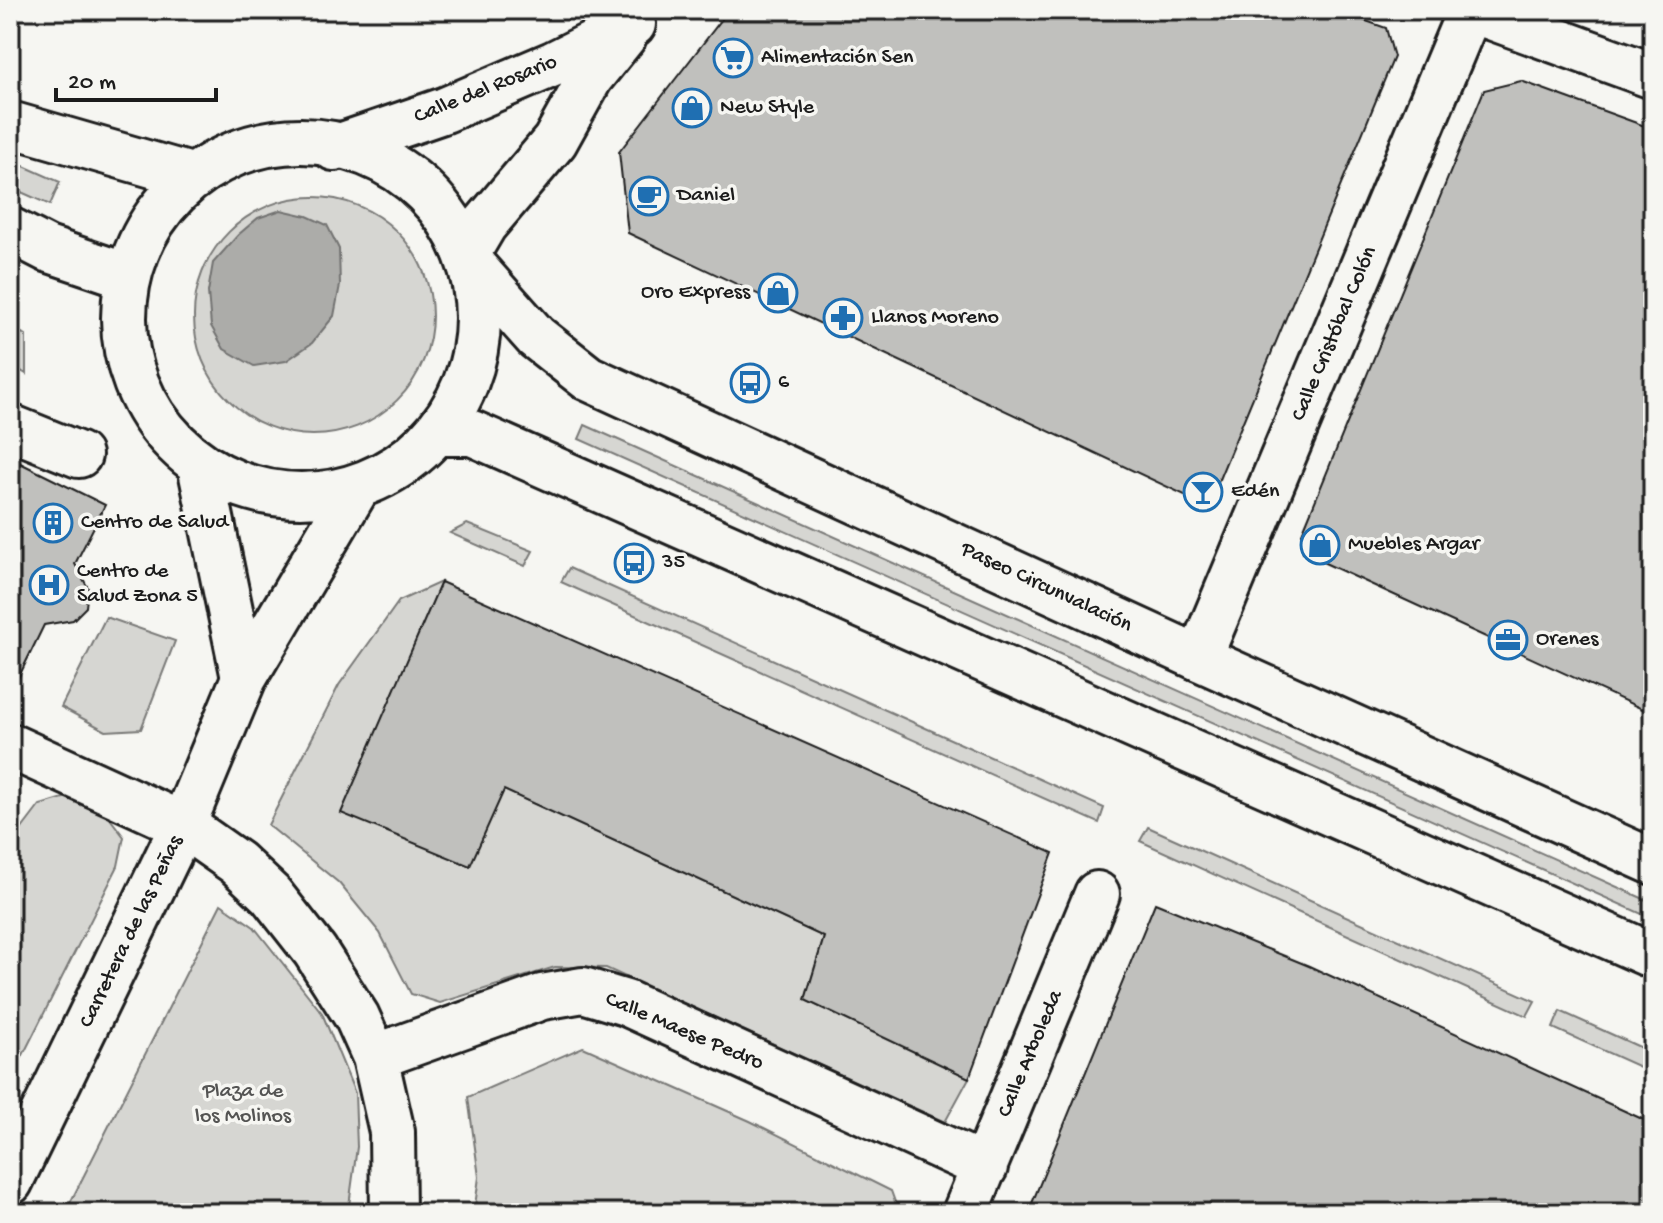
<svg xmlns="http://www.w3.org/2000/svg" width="1663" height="1223" viewBox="0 0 1663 1223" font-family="'Gochi Hand',sans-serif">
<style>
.green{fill:#d6d6d2;stroke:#797977;stroke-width:2}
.water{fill:#acaca9;stroke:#727271;stroke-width:2}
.building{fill:#c0c0bd;stroke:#1c1c1c;stroke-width:2}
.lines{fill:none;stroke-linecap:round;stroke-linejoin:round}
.minor-casing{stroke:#1c1c1c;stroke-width:50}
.major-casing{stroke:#1c1c1c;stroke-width:50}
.minor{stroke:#f6f6f2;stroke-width:44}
.major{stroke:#f6f6f2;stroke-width:44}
.labels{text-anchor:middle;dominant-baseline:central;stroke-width:7;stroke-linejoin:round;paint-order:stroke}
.poi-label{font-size:22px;fill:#1c1c1c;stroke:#f6f6f2;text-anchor:start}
.street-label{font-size:22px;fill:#1c1c1c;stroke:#f6f6f2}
.park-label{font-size:22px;fill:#545453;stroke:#f6f6f2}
</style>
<rect width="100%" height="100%" fill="#f6f6f2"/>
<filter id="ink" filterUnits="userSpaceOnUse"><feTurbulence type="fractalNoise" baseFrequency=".0125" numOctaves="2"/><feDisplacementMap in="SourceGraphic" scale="16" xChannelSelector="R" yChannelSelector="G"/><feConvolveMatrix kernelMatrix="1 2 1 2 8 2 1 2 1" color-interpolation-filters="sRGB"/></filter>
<g filter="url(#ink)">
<path class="green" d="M 10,160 L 60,182 L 50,205 L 10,187 Z
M194 316a119 119 0 1 1 238 0a119 119 0 1 1-238 0Z
M 10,328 L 26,335 L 26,374 L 10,364 Z
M 585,425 L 1653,903 L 1653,919 L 579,439 Z
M 467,524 L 533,551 L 525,566 L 450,533 Z
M 569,568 L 1104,808 L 1099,823 L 561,582 Z
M 441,582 L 342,813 L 504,790 L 824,937 L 805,1000 L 969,1078 L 945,1122 L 606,968 L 555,967 L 440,1003 L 411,994 L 380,933 L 339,883 L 268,825 L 339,685 L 399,601 Z
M 106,617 L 175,641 L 141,729 L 106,731 L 61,707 Z
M 67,797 L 102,808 L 124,837 L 118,866 L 10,1081 L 10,851 L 21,830 L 40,805 Z
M 1148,827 L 1535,1001 L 1527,1016 L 1140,841 Z
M 221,904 L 254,927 L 322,1013 L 355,1093 L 357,1147 L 348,1213 L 65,1213 Z
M 1560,1011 L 1653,1053 L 1653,1073 L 1553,1028 Z
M 583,1047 L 750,1121 L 891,1191 L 899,1213 L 474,1213 L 479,1177 L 468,1097 Z"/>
<path class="water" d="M 281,210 L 307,216 L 327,225 L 339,249 L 340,285 L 334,316 L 312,343 L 286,361 L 254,366 L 224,349 L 211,326 L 208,292 L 213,263 L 238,235 L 258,218 Z"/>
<path class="building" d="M 729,10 L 1335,10 L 1386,28 L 1394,57 L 1208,506 L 628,233 L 619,152 Z
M 1521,81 L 1653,129 L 1653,714 L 1303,553 L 1302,533 L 1484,90 Z
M 10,458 L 105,505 L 75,564 L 88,588 L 86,607 L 73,620 L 44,625 L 10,695 Z
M 441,582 L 1053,853 L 969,1078 L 805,1000 L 824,937 L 504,790 L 470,866 L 341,813 Z
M 1155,903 L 1309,966 L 1653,1124 L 1653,1213 L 1028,1213 Z"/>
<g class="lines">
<defs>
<path id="minor" d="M 1472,10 L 1653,76
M 334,148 L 445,110 L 553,64 L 633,24
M 467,254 L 484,225 L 555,141 L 590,78 L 624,36
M 10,427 L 79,455
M 1199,658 L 1470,10
M 10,746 L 183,825 L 237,863 L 271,895 L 315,951 L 357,1017 L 375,1057 L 392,1132 L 393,1213
M 375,1057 L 542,997 L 583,990 L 626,1003 L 985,1167
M 965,1213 L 1097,894"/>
<path id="major" d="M 10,124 L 191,176
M124 318a177 177 0 1 1 354 0a177 177 0 1 1-354 0Z
M 10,230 L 47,249 L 127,276
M 473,266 L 536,337 L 588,378 L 1199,658 L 1653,862
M 439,433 L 472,433 L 1653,956
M 200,465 L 244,678
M 10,1182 L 183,825 L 244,678 L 355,491"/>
</defs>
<use href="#minor" class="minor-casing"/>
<use href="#major" class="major-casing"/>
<use href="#minor" class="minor"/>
<use href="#major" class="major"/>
</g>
</g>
<defs>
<symbol id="supermarket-ring" viewBox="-11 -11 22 22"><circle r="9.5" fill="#f6f6f2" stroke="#1f6fb2" stroke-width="1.5"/><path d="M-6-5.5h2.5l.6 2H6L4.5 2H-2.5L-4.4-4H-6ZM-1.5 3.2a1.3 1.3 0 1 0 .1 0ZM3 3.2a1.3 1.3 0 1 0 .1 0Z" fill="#1f6fb2"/></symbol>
<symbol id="shop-ring" viewBox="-11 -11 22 22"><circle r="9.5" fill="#f6f6f2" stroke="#1f6fb2" stroke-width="1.5"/><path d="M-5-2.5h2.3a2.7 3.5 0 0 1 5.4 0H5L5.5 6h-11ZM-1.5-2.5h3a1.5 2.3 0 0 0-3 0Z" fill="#1f6fb2"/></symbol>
<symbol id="cafe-ring" viewBox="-11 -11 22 22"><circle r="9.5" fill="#f6f6f2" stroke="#1f6fb2" stroke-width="1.5"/><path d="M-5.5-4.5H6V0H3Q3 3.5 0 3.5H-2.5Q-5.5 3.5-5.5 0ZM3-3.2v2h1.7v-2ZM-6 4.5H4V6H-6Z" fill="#1f6fb2"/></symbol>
<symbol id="pharmacy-ring" viewBox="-11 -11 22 22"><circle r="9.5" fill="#f6f6f2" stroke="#1f6fb2" stroke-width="1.5"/><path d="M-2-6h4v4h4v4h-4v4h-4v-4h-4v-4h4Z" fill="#1f6fb2"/></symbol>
<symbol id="bus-ring" viewBox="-11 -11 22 22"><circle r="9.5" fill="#f6f6f2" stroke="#1f6fb2" stroke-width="1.5"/><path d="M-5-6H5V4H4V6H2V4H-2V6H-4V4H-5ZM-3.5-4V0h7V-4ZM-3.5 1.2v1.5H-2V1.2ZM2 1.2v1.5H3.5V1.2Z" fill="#1f6fb2"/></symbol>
<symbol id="bar-ring" viewBox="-11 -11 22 22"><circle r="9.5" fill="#f6f6f2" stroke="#1f6fb2" stroke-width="1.5"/><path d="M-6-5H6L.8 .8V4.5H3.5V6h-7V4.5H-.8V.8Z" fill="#1f6fb2"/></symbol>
<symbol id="building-ring" viewBox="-11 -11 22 22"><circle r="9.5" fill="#f6f6f2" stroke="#1f6fb2" stroke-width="1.5"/><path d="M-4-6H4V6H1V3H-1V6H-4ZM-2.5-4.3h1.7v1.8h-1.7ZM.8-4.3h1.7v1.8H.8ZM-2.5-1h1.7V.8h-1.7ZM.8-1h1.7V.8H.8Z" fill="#1f6fb2"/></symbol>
<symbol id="hospital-ring" viewBox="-11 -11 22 22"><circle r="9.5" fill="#f6f6f2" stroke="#1f6fb2" stroke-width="1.5"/><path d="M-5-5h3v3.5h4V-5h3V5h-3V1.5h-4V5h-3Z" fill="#1f6fb2"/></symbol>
<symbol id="office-ring" viewBox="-11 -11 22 22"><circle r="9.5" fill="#f6f6f2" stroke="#1f6fb2" stroke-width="1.5"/><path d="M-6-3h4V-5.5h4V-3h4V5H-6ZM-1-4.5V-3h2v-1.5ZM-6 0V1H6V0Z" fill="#1f6fb2"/></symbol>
</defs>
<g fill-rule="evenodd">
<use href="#supermarket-ring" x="711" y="36" width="44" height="44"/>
<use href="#shop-ring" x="670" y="86" width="44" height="44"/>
<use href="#cafe-ring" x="627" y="174" width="44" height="44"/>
<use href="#shop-ring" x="756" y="271" width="44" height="44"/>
<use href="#pharmacy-ring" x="821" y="296" width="44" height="44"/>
<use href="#bus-ring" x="728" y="361" width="44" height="44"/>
<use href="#bar-ring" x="1181" y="470" width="44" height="44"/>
<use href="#building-ring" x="31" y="501" width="44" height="44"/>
<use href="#shop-ring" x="1298" y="523" width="44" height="44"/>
<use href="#bus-ring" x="612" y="541" width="44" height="44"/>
<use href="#hospital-ring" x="27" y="563" width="44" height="44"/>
<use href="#office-ring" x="1486" y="618" width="44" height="44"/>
</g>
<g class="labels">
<g class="poi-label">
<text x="761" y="58">Alimentación Sen</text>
<text x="720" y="108">New Style</text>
<text x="677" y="196">Daniel</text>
<text x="750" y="293" text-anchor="end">Oro Express</text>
<text x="871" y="318">Llanos Moreno</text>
<text x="778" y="383">6</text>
<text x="1231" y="492">Edén</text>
<text x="81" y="523">Centro de Salud</text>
<text x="1348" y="545">Muebles Argar</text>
<text x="662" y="563">35</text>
<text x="77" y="572">Centro de<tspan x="77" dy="25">Salud Zona 5</tspan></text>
<text x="1536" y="640">Orenes</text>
</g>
<g class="street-label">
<text transform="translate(486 90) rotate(-22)">Calle del Rosario</text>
<text transform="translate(1335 334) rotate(-67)">Calle Cristóbal Colón</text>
<text transform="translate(1046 588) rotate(25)">Paseo Circunvalación</text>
<text transform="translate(132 932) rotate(-64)">Carretera de las Peñas</text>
<text transform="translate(684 1032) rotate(23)">Calle Maese Pedro</text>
<text transform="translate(1031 1054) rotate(-67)">Calle Arboleda</text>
</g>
<g class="park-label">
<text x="243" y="1092">Plaza de<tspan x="243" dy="25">los Molinos</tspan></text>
</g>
</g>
<rect width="1663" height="1223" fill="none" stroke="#f6f6f2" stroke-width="40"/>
<rect x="20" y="20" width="1623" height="1183" fill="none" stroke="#1c1c1c" stroke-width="3" filter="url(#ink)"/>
<path d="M56 88v12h160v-12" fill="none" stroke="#1c1c1c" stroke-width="4"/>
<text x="68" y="88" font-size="24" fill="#1c1c1c" stroke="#f6f6f2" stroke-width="6" paint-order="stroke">20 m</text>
</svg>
